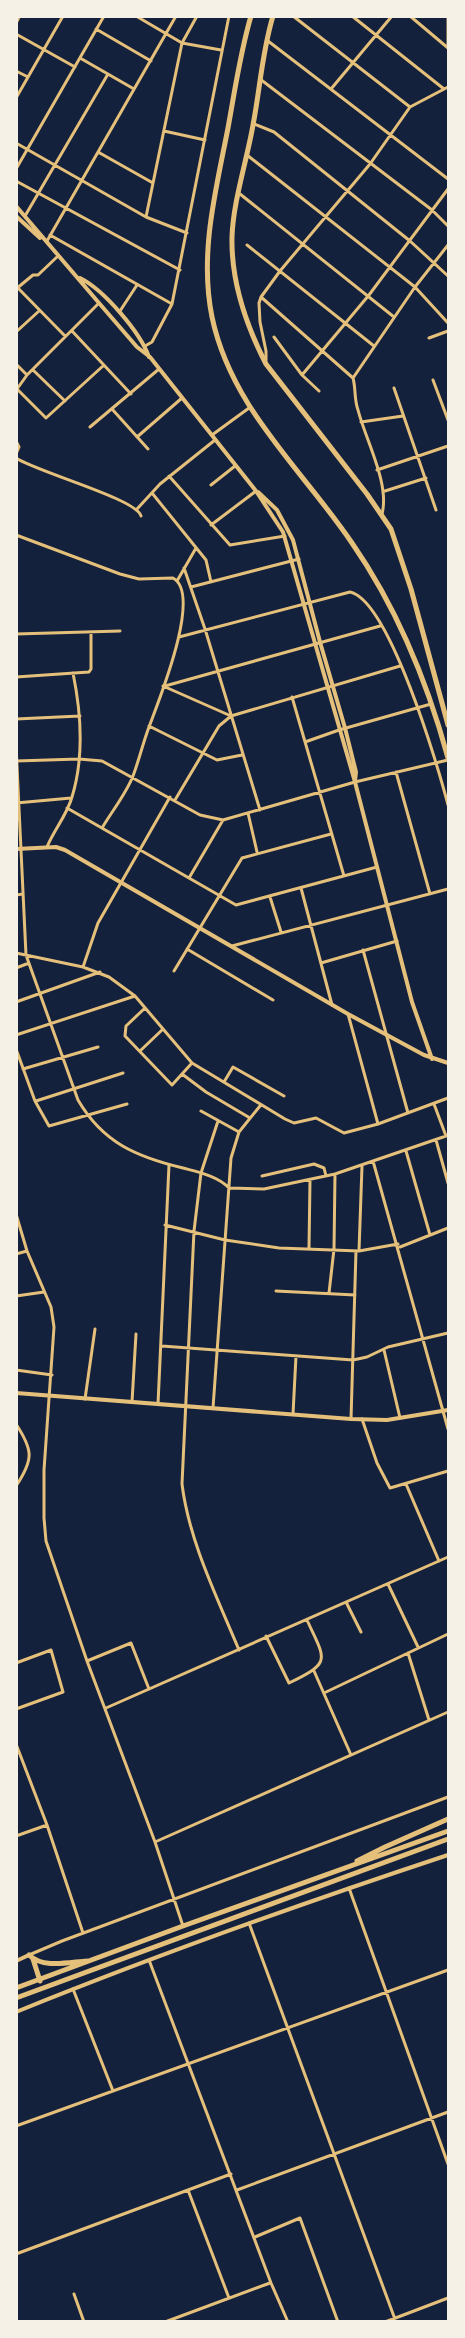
<svg xmlns="http://www.w3.org/2000/svg" width="465" height="2338" viewBox="0 0 465 2338" font-family="Poppins,sans-serif">
<style>
.lines{fill:none;stroke-linecap:round;stroke-linejoin:round}
.minor{stroke:#e5c07b;stroke-width:3}
.tertiary{stroke:#e5c07b;stroke-width:4}
.trunk{stroke:#e5c07b;stroke-width:5}
</style>
<rect width="100%" height="100%" fill="#14213d"/>
<g class="lines">
<path class="minor" d="M 136,16 L 182,43 L 221,50
M 293,16 L 410,107
M 352,16 L 444,89
M 410,16 L 448,48
M 96,29 L 151,61
M 16,34 L 75,67
M 268,41 L 448,179
M 448,48 L 448,16
M 80,58 L 134,89
M 16,71 L 28,77
M 260,79 L 432,210 L 448,226
M 331,89 L 392,16
M 16,98 L 63,16
M 254,124 L 274,132 L 410,241 L 448,276
M 164,131 L 205,140
M 16,143 L 146,217 L 187,233
M 98,152 L 153,183
M 247,155 L 415,287 L 448,323
M 16,169 L 104,16
M 16,181 L 180,270
M 240,194 L 394,317
M 25,216 L 108,74
M 146,217 L 182,43 L 197,16
M 50,235 L 172,304
M 47,241 L 176,16
M 247,245 L 374,346
M 16,286 L 65,336
M 16,289 L 33,275 L 38,275 L 58,256
M 261,297 L 353,378 C 356,389 354,399 358,410 C 366,441 390,484 382,514
M 120,311 L 137,285
M 72,331 L 131,394
M 16,332 L 39,311
M 274,337 L 302,375 L 319,391
M 429,338 L 448,331
M 145,346 L 152,342 L 172,304 L 229,16
M 266,360 L 266,351 L 260,322 L 259,303 L 261,297 L 280,271 L 370,164 L 410,107 L 448,87
M 16,364 L 27,375
M 33,370 L 65,401
M 302,375 L 369,295 L 448,189
M 353,378 L 415,287 L 448,245
M 433,380 L 448,420
M 394,388 L 436,510
M 17,389 L 46,418 L 104,365
M 17,389 L 27,375 L 99,303
M 112,409 L 148,449
M 361,422 L 403,416
M 90,427 L 159,369
M 212,435 L 249,408
M 137,437 L 182,398
M 16,441 L 19,447 L 16,454
M 16,458 C 37,472 137,499 141,516
M 377,470 L 448,446
M 169,476 L 230,545 L 285,536
M 211,485 L 235,466
M 385,491 L 426,478
M 152,493 L 206,560 L 211,582
M 137,509 L 160,484 L 215,440
M 211,525 L 256,491
M 16,535 L 120,574 L 139,579 L 173,578 C 203,594 158,702 149,727 C 143,743 139,760 133,776 C 126,794 112,811 102,828
M 184,568 L 205,629 L 260,810
M 177,581 L 196,548
M 191,587 L 299,559
M 16,634 L 120,631
M 179,637 L 350,592 C 389,600 438,766 448,805
M 16,677 L 89,672 L 91,669 L 91,632
M 163,686 L 231,716 L 400,666
M 165,686 L 380,626
M 292,697 L 344,876
M 16,719 L 80,716
M 149,726 L 217,760 L 242,755
M 305,742 L 339,730 L 431,704
M 16,745 L 26,955 L 78,1100 C 103,1143 137,1157 183,1168 C 198,1172 218,1176 229,1188 L 264,1189 L 335,1174 L 446,1136 L 434,1104
M 16,761 L 79,759 L 102,761 L 200,815 L 223,820 L 355,782 L 448,760
M 396,772 L 430,894
M 175,800 L 219,726 L 231,716
M 16,803 L 71,798
M 67,808 L 236,905 L 377,867
M 248,813 L 257,852
M 47,847 C 54,830 67,815 72,797 C 84,758 81,712 73,673
M 189,878 L 223,820
M 301,888 L 332,1005
M 16,895 L 23,894
M 270,897 L 281,932
M 232,946 L 448,889
M 187,949 L 273,1000
M 363,950 L 408,1113
M 16,953 L 83,967 L 109,977 L 135,996 L 192,1063 L 285,1119 L 294,1123 L 316,1118 L 344,1133 L 378,1124 L 448,1098
M 321,963 L 397,941
M 83,967 L 98,923 L 170,797
M 16,968 L 29,963
M 174,971 L 242,858 L 331,834
M 16,1002 L 100,972
M 145,1008 L 126,1026 L 125,1036 L 172,1085 L 192,1063
M 348,1014 L 378,1124
M 16,1035 L 135,996
M 16,1049 L 35,1101 L 49,1126 L 127,1104
M 140,1051 L 162,1030
M 23,1069 L 98,1047
M 182,1074 L 206,1092 L 250,1118
M 224,1082 L 233,1067 L 284,1096
M 36,1101 L 123,1073
M 201,1111 L 239,1132
M 218,1121 L 201,1173 L 194,1231 L 182,1484 C 189,1541 217,1597 239,1650
M 436,1140 L 448,1183
M 406,1151 L 430,1235
M 373,1161 L 448,1429
M 262,1176 L 314,1164 L 324,1168 L 326,1176
M 16,1214 L 27,1251 L 51,1307 L 54,1327 L 44,1470 L 44,1518 L 46,1541 L 87,1661 L 155,1842 L 183,1926
M 165,1225 L 225,1240 L 279,1248 L 359,1251 L 398,1244
M 400,1247 L 448,1228
M 309,1248 L 310,1180
M 359,1251 L 362,1166
M 16,1254 L 27,1251
M 276,1291 L 355,1295
M 329,1293 L 334,1249 L 335,1174
M 16,1296 L 44,1292
M 162,1346 L 353,1360 L 367,1357 L 388,1347 L 448,1333
M 384,1350 L 400,1418
M 16,1370 L 52,1375
M 85,1399 L 95,1329
M 132,1402 L 136,1334
M 158,1404 L 169,1165
M 213,1408 L 231,1158 L 239,1132 L 260,1106
M 293,1414 L 296,1356
M 351,1419 L 356,1251
M 362,1419 L 377,1463 L 390,1488 L 448,1471
M 16,1424 C 33,1450 34,1459 16,1486
M 406,1484 L 439,1561
M 388,1584 L 418,1647
M 346,1602 L 361,1632
M 266,1636 L 289,1683 C 333,1662 325,1660 307,1620
M 408,1653 L 429,1720
M 87,1661 L 131,1643 L 149,1689
M 16,1663 L 51,1650 L 63,1692 L 16,1709
M 314,1671 L 351,1755
M 324,1693 L 448,1634
M 106,1708 L 448,1557
M 16,1744 L 47,1825 L 83,1933
M 16,1836 L 47,1825
M 155,1842 L 448,1712
M 349,1888 L 448,2164
M 249,1923 L 396,2322
M 29,1955 L 62,1941 L 448,1797
M 149,1960 L 271,2283 L 288,2322
M 73,1989 L 113,2091
M 16,2126 L 448,1970
M 188,2190 L 229,2298
M 237,2190 L 448,2112
M 255,2237 L 300,2218 L 338,2322
M 16,2254 L 231,2174
M 74,2294 L 84,2322
M 165,2322 L 270,2283
M 385,2322 L 448,2298"/>
<path class="tertiary" d="M 16,22 L 19,16
M 16,206 L 99,303 L 137,347 L 150,357 L 256,491 L 283,532 L 355,782 L 412,1002 L 432,1059
M 16,216 L 40,238
M 80,278 C 104,290 140,332 149,357
M 258,492 L 277,510 L 293,540 L 320,642 L 345,728 L 356,772 L 355,781
M 16,849 L 56,847 L 65,850 L 348,1014 L 424,1055 L 448,1063
M 16,1393 L 351,1419 L 387,1420 L 448,1410
M 16,1961 L 29,1955
M 16,2012 C 159,1954 303,1903 448,1855"/>
<path class="trunk" d="M 251,16 C 240,53 235,90 228,128 C 216,190 199,253 212,317 C 231,408 302,469 352,543 C 397,608 427,681 448,758
M 273,16 C 262,52 260,89 253,125 C 247,160 233,202 232,237 C 231,281 246,325 266,364 L 367,494 L 391,529 L 411,589 L 448,725
M 357,1861 L 385,1847 L 448,1819
M 29,1955 C 43,1969 70,1962 87,1961
M 33,1959 L 40,1981
M 16,1988 L 183,1926 L 448,1831
M 16,1998 L 448,1839"/>
</g>
<rect width="465" height="2338" fill="none" stroke="#f6f1e7" stroke-width="36"/>
</svg>
